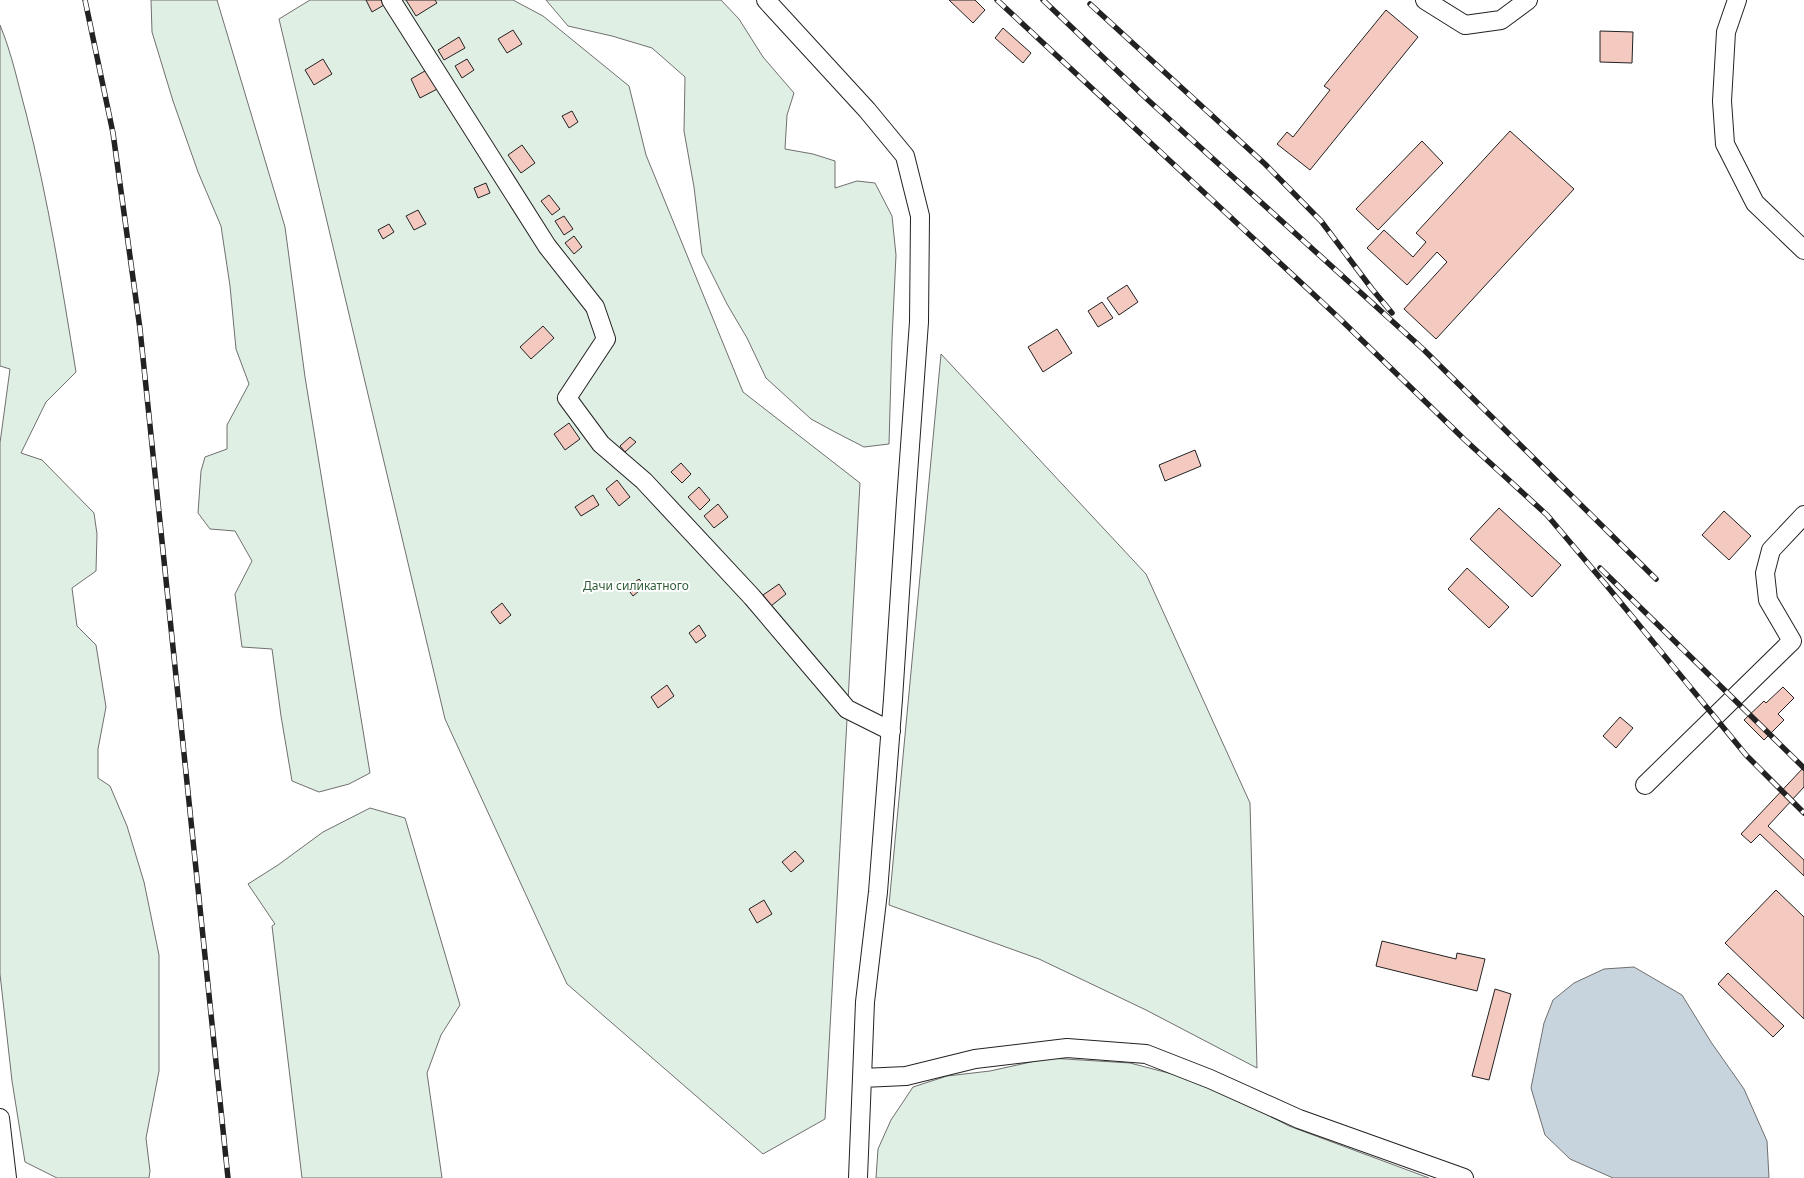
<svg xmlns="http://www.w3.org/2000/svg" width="1804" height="1178" viewBox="0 0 1804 1178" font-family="'Noto Sans',sans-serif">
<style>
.green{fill:#e0efe3;stroke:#6f6f6f}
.water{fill:#c7d3dd;stroke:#6f6f6f}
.building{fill:#f3c9c0;stroke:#222}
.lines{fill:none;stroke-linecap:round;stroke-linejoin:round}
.minor-casing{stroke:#222;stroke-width:20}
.minor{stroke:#fff;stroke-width:18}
.rail-casing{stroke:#222;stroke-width:5.5}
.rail{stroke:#fff;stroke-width:4;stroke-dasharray:11;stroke-linecap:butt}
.labels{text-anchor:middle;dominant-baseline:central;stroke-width:4;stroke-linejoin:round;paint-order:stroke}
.park-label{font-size:12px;fill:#2f5e38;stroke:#fff}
</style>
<rect width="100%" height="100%" fill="#fff"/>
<path class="green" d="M 151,0 L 217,0 L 285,227 L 305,377 L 370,773 L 349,784 L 319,792 L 292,781 L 281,716 L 272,649 L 242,647 L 235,594 L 252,561 L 235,531 L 210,529 L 198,513 L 201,471 L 205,457 L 227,449 L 227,425 L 249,384 L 236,349 L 230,286 L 221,226 L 198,172 L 173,101 L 152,32 Z
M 310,0 L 513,0 L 543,16 L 629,86 L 646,155 L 743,392 L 860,483 L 825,1119 L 763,1154 L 567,984 L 445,719 L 279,19 Z
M 546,0 L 721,0 L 739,19 L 763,57 L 794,93 L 787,115 L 785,149 L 813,154 L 835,161 L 835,188 L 857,181 L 875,183 L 892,216 L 896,255 L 892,339 L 889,444 L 864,447 L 835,432 L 811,419 L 766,378 L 747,338 L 727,304 L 702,254 L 694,187 L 684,131 L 685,77 L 652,48 L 612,36 L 568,26 Z
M 0,25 C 12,54 18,84 26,113 C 48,198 62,286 76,372 L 46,402 L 21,453 L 42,460 L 94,513 L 97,534 L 96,571 L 72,588 L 77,626 L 96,645 L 106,707 L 98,749 L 98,778 L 110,786 L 127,826 L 144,882 L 159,955 L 159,1071 L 146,1138 L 150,1171 L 149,1178 L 57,1178 L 25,1162 L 12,1081 L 0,974 L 0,443 L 10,369 L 0,366 Z
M 941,354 L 1146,574 L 1250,803 L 1257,1068 L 1146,1010 L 1039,959 L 889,905 Z
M 370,808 L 405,818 L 460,1005 L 441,1035 L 427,1073 L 442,1178 L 302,1178 L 272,926 L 275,924 L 248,884 L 278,865 L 323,832 Z
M 1049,1058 L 1130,1063 L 1180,1076 L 1232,1096 L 1289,1126 L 1429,1178 L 876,1178 L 878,1149 L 891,1120 L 913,1087 L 947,1076 L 990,1071 Z"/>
<path class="water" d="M 1634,967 L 1682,995 L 1711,1042 L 1744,1089 L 1767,1141 L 1769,1178 L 1613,1178 L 1570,1159 L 1545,1135 L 1531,1088 L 1544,1023 L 1553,1000 L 1574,983 L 1604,969 Z"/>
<path class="building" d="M 366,0 L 381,0 L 384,5 L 372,12 Z
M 406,0 L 435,0 L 437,3 L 416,16 Z
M 949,0 L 975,0 L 985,10 L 973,23 Z
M 1386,10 L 1418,37 L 1310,170 L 1277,144 L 1287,132 L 1293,137 L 1330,90 L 1324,86 Z
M 1003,28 L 1031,53 L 1023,63 L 995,38 Z
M 513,30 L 522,44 L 507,53 L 498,39 Z
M 1600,31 L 1633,32 L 1632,63 L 1600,62 Z
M 459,37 L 465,48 L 444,60 L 438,50 Z
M 323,59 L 332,74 L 314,85 L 305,70 Z
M 467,59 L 474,70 L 462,78 L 455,66 Z
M 430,68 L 441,87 L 420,98 L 411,79 Z
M 572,111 L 578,122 L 569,128 L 562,116 Z
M 1510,131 L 1574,189 L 1436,339 L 1404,309 L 1447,262 L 1437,252 L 1407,285 L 1367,248 L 1384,230 L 1413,257 L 1426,242 L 1416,233 Z
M 1422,141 L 1443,163 L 1378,230 L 1356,209 Z
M 522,145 L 535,163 L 521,173 L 508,155 Z
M 486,183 L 490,193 L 478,198 L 474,188 Z
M 549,195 L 560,209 L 552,215 L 541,201 Z
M 418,210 L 426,224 L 414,230 L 406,216 Z
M 564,216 L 573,229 L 564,235 L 555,221 Z
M 389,224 L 394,232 L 383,239 L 378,230 Z
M 574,236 L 582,247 L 574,254 L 565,243 Z
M 1127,285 L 1138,302 L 1119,315 L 1107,298 Z
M 1102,302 L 1113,318 L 1098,327 L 1088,311 Z
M 543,326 L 554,338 L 531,359 L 520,347 Z
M 1057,329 L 1072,353 L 1043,372 L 1028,347 Z
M 569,423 L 580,439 L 565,450 L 554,434 Z
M 630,437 L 636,442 L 625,452 L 620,446 Z
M 1195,450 L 1201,466 L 1165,481 L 1159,465 Z
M 681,463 L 691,474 L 682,483 L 671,472 Z
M 617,480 L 630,497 L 619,506 L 606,489 Z
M 699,487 L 710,500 L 700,510 L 688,497 Z
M 593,495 L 599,505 L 581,516 L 575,507 Z
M 718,504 L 728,517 L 714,528 L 704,516 Z
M 1499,508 L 1561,565 L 1532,597 L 1470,539 Z
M 1724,511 L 1751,536 L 1729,560 L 1702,535 Z
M 1467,568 L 1509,607 L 1489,628 L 1448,589 Z
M 639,579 L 645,586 L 633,596 L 627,588 Z
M 779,584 L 786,594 L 771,606 L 763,595 Z
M 502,603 L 511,615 L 500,624 L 491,612 Z
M 699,625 L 706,636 L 696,643 L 689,633 Z
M 667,685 L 674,696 L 658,708 L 651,697 Z
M 1783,687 L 1794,698 L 1778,714 L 1784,720 L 1764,740 L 1744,720 L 1764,701 L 1766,703 Z
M 1620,717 L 1633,728 L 1616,748 L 1603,736 Z
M 1804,767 L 1804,787 L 1768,826 L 1804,860 L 1804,876 L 1760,834 L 1751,843 L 1741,834 Z
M 795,851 L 804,861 L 791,872 L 782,862 Z
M 1776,890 L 1804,917 L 1804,1019 L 1725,943 Z
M 764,900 L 772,914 L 757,923 L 749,909 Z
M 1382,941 L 1456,959 L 1457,953 L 1485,959 L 1477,991 L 1376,966 Z
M 1728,973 L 1784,1026 L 1773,1037 L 1718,984 Z
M 1495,989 L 1511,994 L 1489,1080 L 1472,1076 Z"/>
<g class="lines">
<defs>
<path id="minor" d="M 391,0 L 547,246 L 595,307 L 606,339 L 567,398 L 601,444 L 644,481 L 752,597 L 847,709 L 891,731
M 766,0 L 867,110 L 905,156 L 920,216 L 919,322 L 906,501 L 893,699 L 878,892 L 865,1002 L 858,1178
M 1425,0 L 1465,25 L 1501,20 L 1528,0
M 1737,0 L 1726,32 L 1722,101 L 1725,144 L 1755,203 L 1804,250
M 1645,785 L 1792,641 L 1768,600 L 1765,573 L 1771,550 L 1804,515
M 862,1078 L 906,1076 L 975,1059 L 1067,1048 L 1146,1054 L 1210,1079 L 1299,1119 L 1464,1178
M 0,1118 L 7,1178"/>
</defs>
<use href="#minor" class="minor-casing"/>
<use href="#minor" class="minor"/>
<defs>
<path id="rail" d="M 85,0 L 113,133 L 140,329 L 228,1178
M 997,0 L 1338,317 L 1465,440 L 1547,515 L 1607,586 L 1746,755 L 1804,813
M 1043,0 L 1148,100 L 1423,349 L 1656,579
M 1090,4 L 1265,164 L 1321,221 L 1372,289 L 1392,313
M 1600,568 L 1804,768"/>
</defs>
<use href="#rail" class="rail-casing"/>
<use href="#rail" class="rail"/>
</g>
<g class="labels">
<g class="park-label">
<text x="636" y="585">Дачи силикатного</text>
</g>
</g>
</svg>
